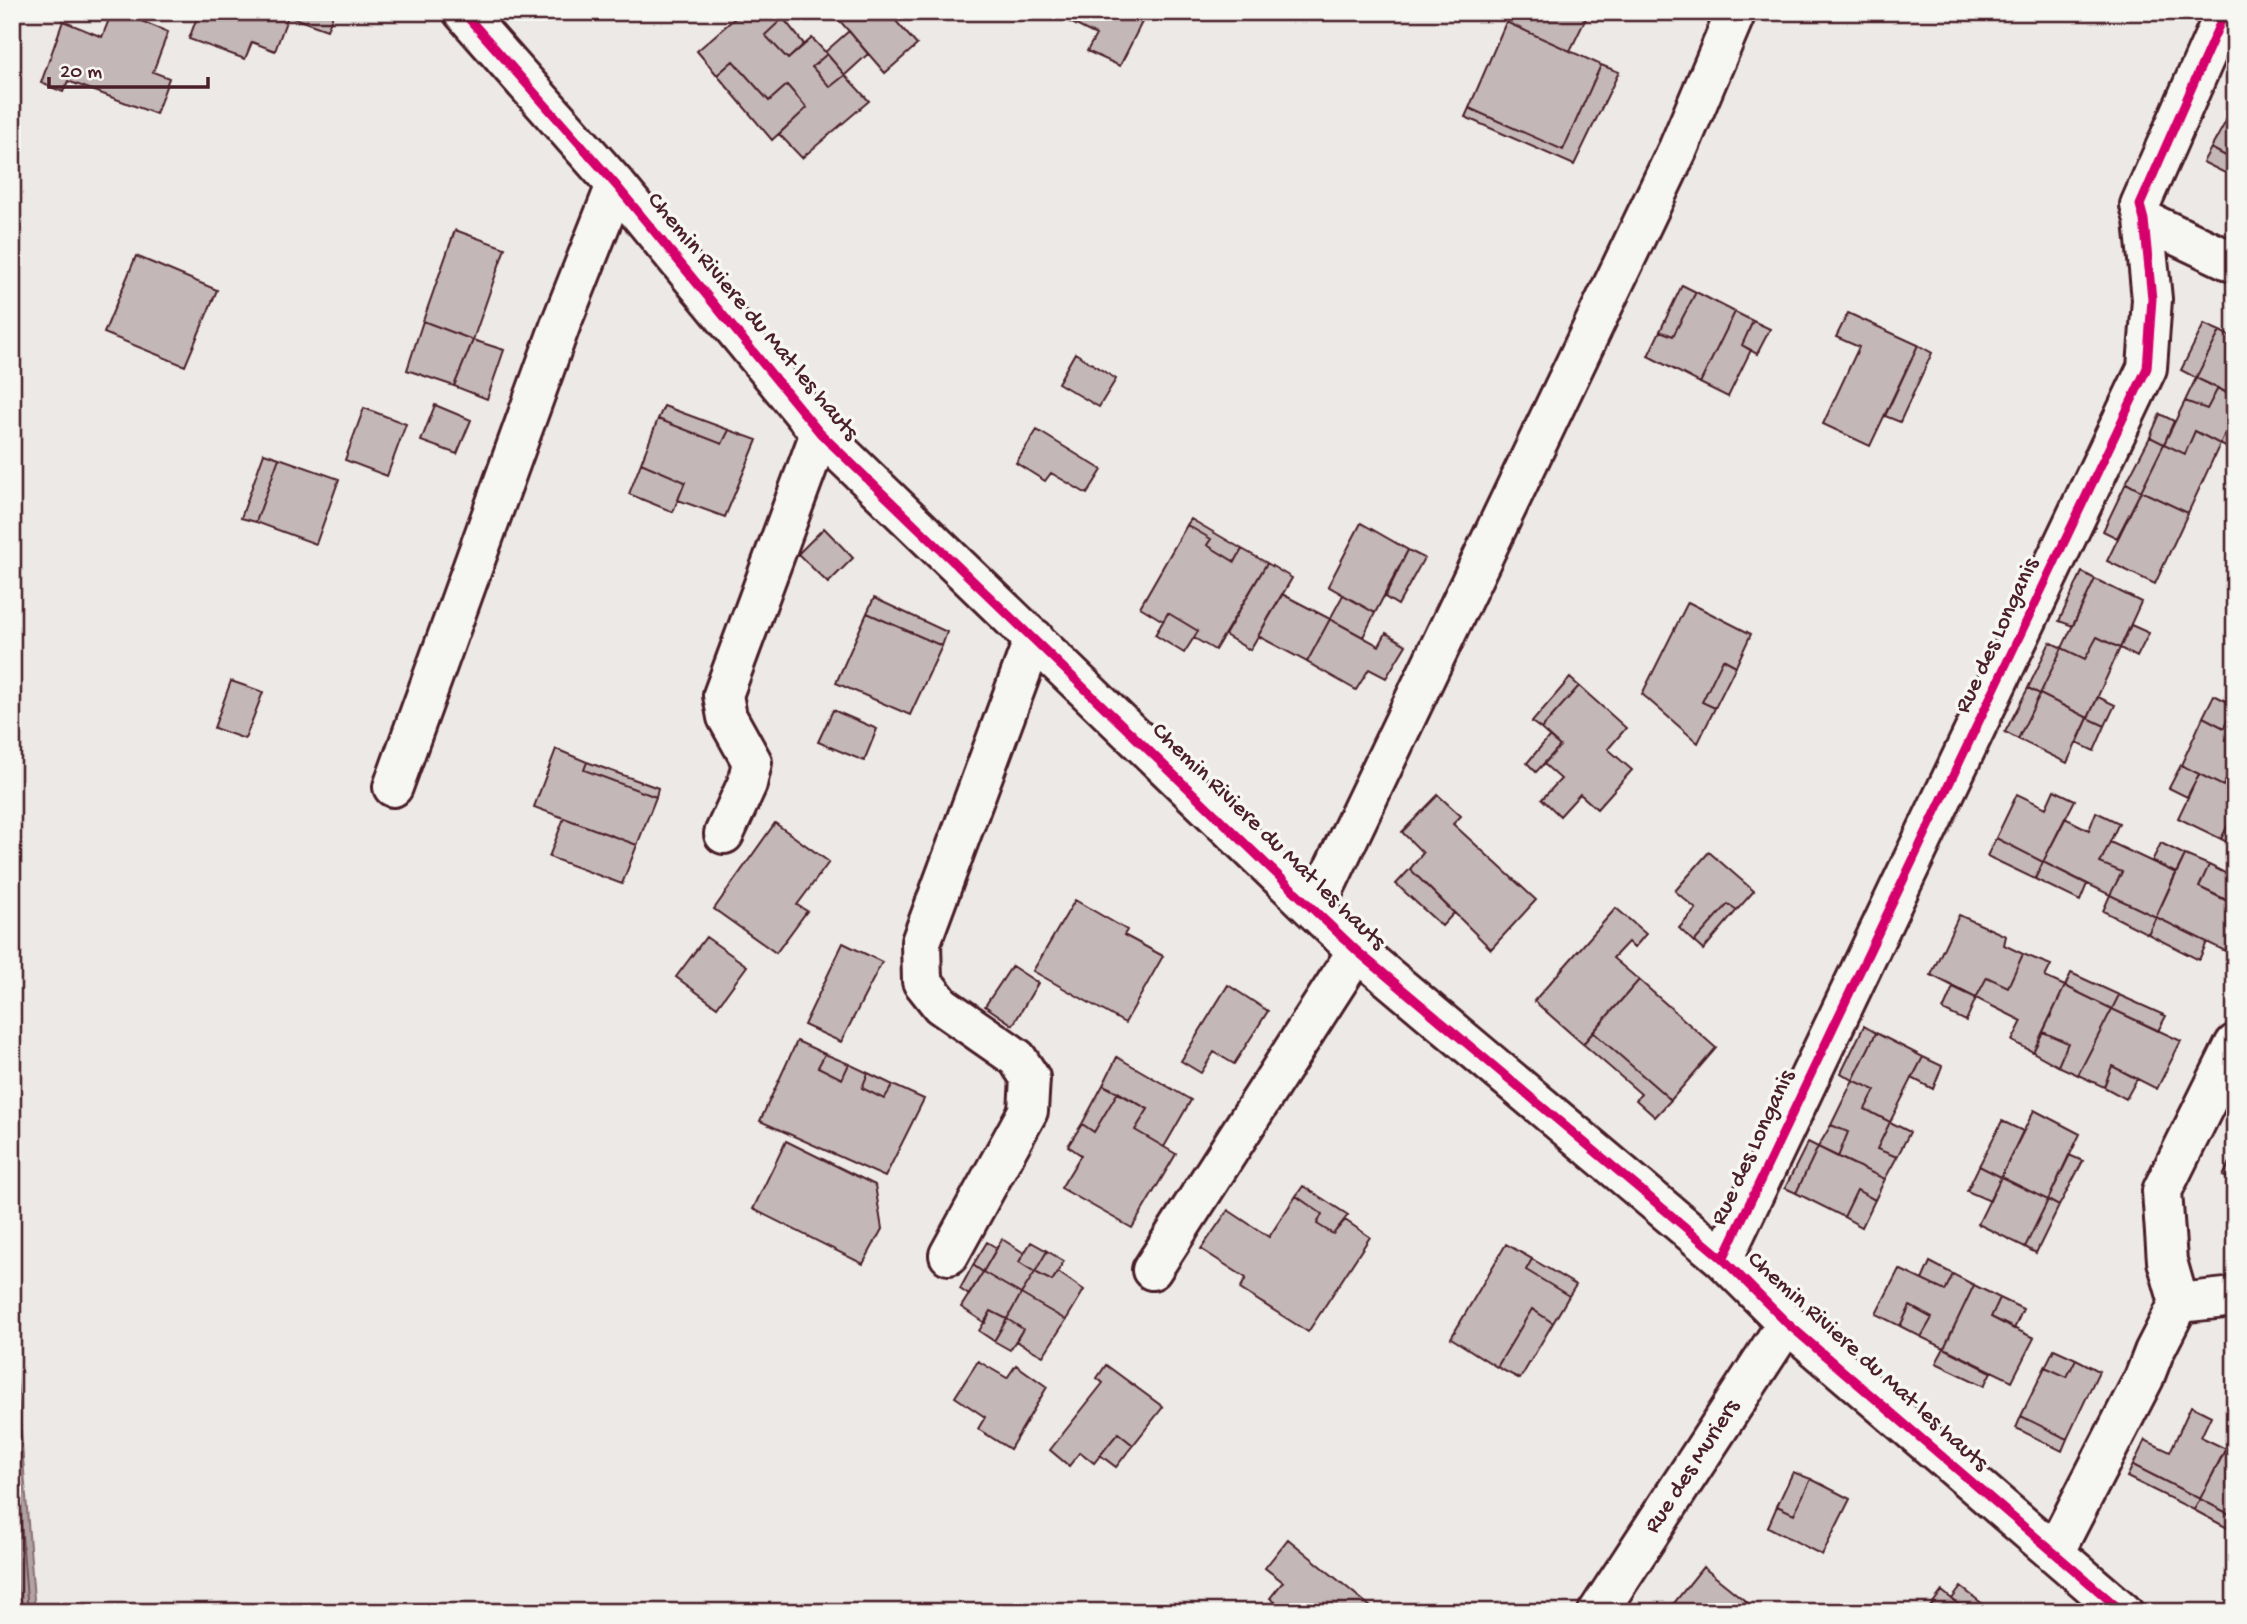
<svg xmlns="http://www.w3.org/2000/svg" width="2247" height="1624" viewBox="0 0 2247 1624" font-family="'Gochi Hand',sans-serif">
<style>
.water{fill:#b1a2a3;stroke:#886e73;stroke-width:2}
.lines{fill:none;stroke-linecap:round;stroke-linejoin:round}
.shore{stroke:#73535b;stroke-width:2}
.building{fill:#c4b7b7;stroke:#4a1f2b;stroke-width:2}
.street-casing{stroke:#4a1f2b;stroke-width:44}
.street{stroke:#f6f6f2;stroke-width:38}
.cycleway-casing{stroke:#f6f6f2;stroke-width:13}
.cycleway{stroke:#d6006c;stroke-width:9}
.labels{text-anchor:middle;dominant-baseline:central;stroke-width:7;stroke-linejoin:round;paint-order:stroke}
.street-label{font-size:24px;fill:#4a1f2b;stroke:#f6f6f2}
</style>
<rect width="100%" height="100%" fill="#ece9e6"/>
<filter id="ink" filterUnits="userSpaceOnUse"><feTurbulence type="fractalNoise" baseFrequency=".0143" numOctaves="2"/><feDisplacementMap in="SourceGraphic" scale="14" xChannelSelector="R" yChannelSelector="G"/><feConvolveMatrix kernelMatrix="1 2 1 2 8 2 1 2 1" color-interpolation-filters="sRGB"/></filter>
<g filter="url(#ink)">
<path class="water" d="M 12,1317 L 35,1612 L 12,1612 Z"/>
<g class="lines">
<path class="shore" d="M 12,1409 L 28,1612
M 12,1525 L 19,1612"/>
</g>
<path class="building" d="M 112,12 L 120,12 L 168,32 L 153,72 L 169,78 L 156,114 L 68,81 L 63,92 L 41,83 L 63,21 L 102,37 Z
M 199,12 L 334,12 L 327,30 L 288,16 L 275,51 L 252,42 L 245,59 L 189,39 Z
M 742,12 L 778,12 L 783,18 L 765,35 L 788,59 L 812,38 L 827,54 L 812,67 L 830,87 L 845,75 L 869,101 L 802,158 L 779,134 L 807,108 L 787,85 L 769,101 L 733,61 L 717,75 L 697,51 Z
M 888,12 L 917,45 L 885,73 L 833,13 Z
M 1147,12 L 1120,66 L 1087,51 L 1096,35 L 1052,13 Z
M 1510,12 L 1589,12 L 1570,51 L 1506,22 Z
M 783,18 L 804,44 L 788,59 L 765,35 Z
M 1506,22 L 1601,65 L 1563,150 L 1469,108 Z
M 849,31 L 868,54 L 845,75 L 825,52 Z
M 827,54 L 845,75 L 830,87 L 812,67 Z
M 733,61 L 769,101 L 787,85 L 807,108 L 772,140 L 717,75 Z
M 1601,65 L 1619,72 L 1574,165 L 1465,117 L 1469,108 L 1563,150 Z
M 2235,105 L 2235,161 L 2211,148 Z
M 2211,148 L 2235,161 L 2235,178 L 2203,162 Z
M 455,230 L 505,248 L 473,340 L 423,321 Z
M 136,256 L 217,290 L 185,366 L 104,333 Z
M 1682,285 L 1696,292 L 1673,336 L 1660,331 Z
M 1696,292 L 1735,312 L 1700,383 L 1648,356 L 1660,331 L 1673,336 Z
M 1735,312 L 1753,321 L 1742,345 L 1751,350 L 1728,397 L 1700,383 Z
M 1848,313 L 1918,345 L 1870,446 L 1823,424 L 1859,347 L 1836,337 Z
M 423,321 L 473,340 L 454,386 L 407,370 Z
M 1753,321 L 1770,329 L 1757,354 L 1742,345 Z
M 2204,324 L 2220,331 L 2196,378 L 2181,370 Z
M 2220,331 L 2235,339 L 2235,397 L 2196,378 Z
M 473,340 L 504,350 L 487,399 L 454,386 Z
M 1918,345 L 1932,353 L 1900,422 L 1885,416 Z
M 1075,353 L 1116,379 L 1099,407 L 1058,383 Z
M 2196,378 L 2218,388 L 2207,409 L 2185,401 Z
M 2218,388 L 2235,397 L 2235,413 L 2220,444 L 2195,431 L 2185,454 L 2164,444 L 2185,401 L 2207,409 Z
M 435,405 L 471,420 L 457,454 L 421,441 Z
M 664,406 L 729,430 L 722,444 L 658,419 Z
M 364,408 L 406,424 L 387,476 L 345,460 Z
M 2160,414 L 2174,421 L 2164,444 L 2150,437 Z
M 658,419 L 722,444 L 729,430 L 757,440 L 725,517 L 678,500 L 685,482 L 641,463 Z
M 2230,423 L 2235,424 L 2235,452 L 2220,444 Z
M 1037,430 L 1102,470 L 1087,494 L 1051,473 L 1045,481 L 1016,463 Z
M 2195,431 L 2220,444 L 2188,513 L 2141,491 L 2164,444 L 2185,454 Z
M 2150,437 L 2164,444 L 2141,491 L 2126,483 Z
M 264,453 L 279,458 L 256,522 L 241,518 Z
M 279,458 L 339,479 L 316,544 L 256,522 Z
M 641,463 L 685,482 L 673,512 L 629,494 Z
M 2126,483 L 2141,491 L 2117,538 L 2103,531 Z
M 2141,491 L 2188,513 L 2155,584 L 2107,561 Z
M 1191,519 L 1242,549 L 1235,562 L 1207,545 L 1211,539 L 1187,525 Z
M 1361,523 L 1408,550 L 1375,613 L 1328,586 Z
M 1187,525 L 1211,539 L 1207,545 L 1235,562 L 1242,549 L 1267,563 L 1215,650 L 1194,638 L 1198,631 L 1168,613 L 1163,621 L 1140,607 Z
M 824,528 L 853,558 L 828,583 L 798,554 Z
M 1408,550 L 1424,558 L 1398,605 L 1385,597 Z
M 1267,563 L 1292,578 L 1250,650 L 1225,635 Z
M 2082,572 L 2095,579 L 2073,626 L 2059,621 Z
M 2095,579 L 2141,602 L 2120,648 L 2097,637 L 2085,659 L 2062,648 Z
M 1282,594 L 1330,619 L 1307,662 L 1258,636 Z
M 1343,595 L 1375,613 L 1363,637 L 1330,619 Z
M 874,598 L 947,632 L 942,646 L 867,613 Z
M 1688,602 L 1751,634 L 1736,666 L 1723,659 L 1702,702 L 1715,708 L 1698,743 L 1642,694 Z
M 867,613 L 942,646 L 910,715 L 836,683 Z
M 1168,613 L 1198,631 L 1184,653 L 1155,635 Z
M 1330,619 L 1379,646 L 1386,633 L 1406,645 L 1386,678 L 1369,669 L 1356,690 L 1307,662 Z
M 2131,625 L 2149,633 L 2137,657 L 2120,648 Z
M 2097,637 L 2120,648 L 2088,718 L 2040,694 L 2062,648 L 2085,659 Z
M 2050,642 L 2062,648 L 2040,694 L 2028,688 Z
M 1723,659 L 1736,666 L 1715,708 L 1702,702 Z
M 1570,678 L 1579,686 L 1541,729 L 1532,722 Z
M 231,681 L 263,692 L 245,739 L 214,728 Z
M 1579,686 L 1626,728 L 1608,749 L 1632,770 L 1597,809 L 1580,794 L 1560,816 L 1542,799 L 1561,779 L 1544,764 L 1560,746 L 1541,729 Z
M 2028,688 L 2040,694 L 2018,739 L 2005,732 Z
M 2040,694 L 2088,718 L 2067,763 L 2018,739 Z
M 2214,695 L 2234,705 L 2224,728 L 2203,717 Z
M 2098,697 L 2115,705 L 2105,726 L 2088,718 Z
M 2234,705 L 2235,763 L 2223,786 L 2181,765 L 2203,717 L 2224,728 Z
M 833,710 L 877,729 L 864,761 L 818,742 Z
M 2088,718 L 2105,726 L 2094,751 L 2077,743 Z
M 1549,737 L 1560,746 L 1536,772 L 1527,763 Z
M 556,749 L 587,762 L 584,770 L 656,797 L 637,845 L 534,807 Z
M 587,762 L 658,788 L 656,797 L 584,770 Z
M 2235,763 L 2235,811 L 2221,839 L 2178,818 L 2199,774 L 2223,786 Z
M 2181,765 L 2199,774 L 2187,797 L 2169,788 Z
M 2054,790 L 2075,800 L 2043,862 L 1996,838 L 2017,794 L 2046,808 Z
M 1438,795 L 1461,816 L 1453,824 L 1536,900 L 1491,949 L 1410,869 L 1423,853 L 1402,832 Z
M 2235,811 L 2235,846 L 2221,839 Z
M 2096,812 L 2119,823 L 2100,863 L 2122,872 L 2110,895 L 2043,862 L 2065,818 L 2089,830 Z
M 564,818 L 637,845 L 622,884 L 549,857 Z
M 775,823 L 829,862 L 797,905 L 807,911 L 776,953 L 714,909 Z
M 1996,838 L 2043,862 L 2035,879 L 1987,856 Z
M 2110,842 L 2176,873 L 2156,917 L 2110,895 L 2122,872 L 2100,863 Z
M 2161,843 L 2185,855 L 2176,873 L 2152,861 Z
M 1709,852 L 1754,891 L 1737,910 L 1728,904 L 1694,942 L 1679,928 L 1696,909 L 1675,891 Z
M 2185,855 L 2209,865 L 2199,887 L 2235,904 L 2235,931 L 2225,951 L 2156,917 Z
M 2043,862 L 2087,884 L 2080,901 L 2035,879 Z
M 2209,865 L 2235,878 L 2227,901 L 2199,887 Z
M 1410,869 L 1454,913 L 1442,926 L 1396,884 Z
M 2110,895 L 2156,917 L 2148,934 L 2103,911 Z
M 1075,900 L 1127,930 L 1124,935 L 1163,956 L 1125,1023 L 1033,971 Z
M 1728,904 L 1737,910 L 1703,950 L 1694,942 Z
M 1616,908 L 1646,934 L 1634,948 L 1628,942 L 1613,958 L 1639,980 L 1583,1044 L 1534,1001 Z
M 1959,915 L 2006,936 L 2004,945 L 2023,954 L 2008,987 L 1987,977 L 1976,998 L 1931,975 Z
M 2156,917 L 2207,942 L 2199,960 L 2148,934 Z
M 706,937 L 747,966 L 717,1007 L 676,977 Z
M 843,943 L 882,962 L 841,1042 L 804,1025 Z
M 2023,954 L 2051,965 L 2045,977 L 2065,986 L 2033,1052 L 2012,1041 L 2022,1021 L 1976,998 L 1987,977 L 2008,987 Z
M 1012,966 L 1038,983 L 1013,1025 L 985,1006 Z
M 2071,973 L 2119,995 L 2112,1009 L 2065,986 Z
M 1639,980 L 1716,1048 L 1671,1100 L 1593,1032 Z
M 1228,985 L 1268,1011 L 1234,1064 L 1214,1052 L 1201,1073 L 1181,1061 Z
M 2065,986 L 2112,1009 L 2078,1075 L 2058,1066 L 2068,1043 L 2043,1032 Z
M 1953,987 L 1976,998 L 1966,1021 L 1943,1010 Z
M 2119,995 L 2166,1016 L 2158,1031 L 2112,1009 Z
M 2112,1009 L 2181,1041 L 2157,1089 L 2112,1066 L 2104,1087 L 2078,1075 Z
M 1864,1026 L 1876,1033 L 1853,1080 L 1841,1073 Z
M 1593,1032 L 1671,1100 L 1655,1117 L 1636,1100 L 1641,1094 L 1583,1044 Z
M 2043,1032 L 2068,1043 L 2058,1066 L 2033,1052 Z
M 1876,1033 L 1923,1057 L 1890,1122 L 1865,1109 L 1875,1090 L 1853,1080 Z
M 797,1041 L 825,1054 L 818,1067 L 842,1079 L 849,1064 L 868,1073 L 862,1088 L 884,1099 L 893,1085 L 924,1099 L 885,1177 L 760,1121 Z
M 825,1054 L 849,1064 L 842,1079 L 818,1067 Z
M 1117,1057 L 1191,1100 L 1164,1147 L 1135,1130 L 1148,1109 L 1103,1085 Z
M 1923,1057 L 1942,1066 L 1933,1089 L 1912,1078 Z
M 2112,1066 L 2137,1079 L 2126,1099 L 2104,1087 Z
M 868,1073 L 893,1085 L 884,1099 L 862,1088 Z
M 1853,1080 L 1875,1090 L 1865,1109 L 1890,1122 L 1877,1149 L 1897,1157 L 1885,1179 L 1838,1157 L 1848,1132 L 1831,1125 Z
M 1103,1085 L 1118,1092 L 1094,1132 L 1082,1124 Z
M 1118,1092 L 1148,1109 L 1135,1130 L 1176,1154 L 1132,1228 L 1061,1188 L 1081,1155 L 1068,1146 L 1082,1124 L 1094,1132 Z
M 2034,1110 L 2080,1134 L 2048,1200 L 2001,1177 Z
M 2002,1121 L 2023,1131 L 2001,1177 L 1979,1166 Z
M 1890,1122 L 1910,1132 L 1897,1157 L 1877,1149 Z
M 1831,1125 L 1848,1132 L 1838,1157 L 1818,1147 Z
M 786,1141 L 875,1185 L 882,1229 L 863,1264 L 753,1209 Z
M 1808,1142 L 1818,1147 L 1796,1193 L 1785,1188 Z
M 1818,1147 L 1885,1179 L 1875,1200 L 1857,1190 L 1844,1217 L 1796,1193 Z
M 2235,1153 L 2235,1182 L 2223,1176 Z
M 2069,1155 L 2083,1161 L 2059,1206 L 2048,1200 Z
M 1979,1166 L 2001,1177 L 1990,1201 L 1967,1191 Z
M 2001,1177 L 2048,1200 L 2025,1247 L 1978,1224 Z
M 1303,1186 L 1348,1215 L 1333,1234 L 1317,1224 L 1322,1214 L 1296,1196 Z
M 1857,1190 L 1875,1200 L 1862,1227 L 1844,1217 Z
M 1296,1196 L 1322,1214 L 1317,1224 L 1333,1234 L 1345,1220 L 1370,1237 L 1308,1332 L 1240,1289 L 1246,1278 L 1201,1249 L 1228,1210 L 1269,1237 Z
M 2048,1200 L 2059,1206 L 2036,1253 L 2025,1247 Z
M 1002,1239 L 1024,1253 L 1019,1262 L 1035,1272 L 1021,1294 L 983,1272 Z
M 987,1242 L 997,1248 L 983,1272 L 973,1265 Z
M 1031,1242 L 1047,1251 L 1035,1272 L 1019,1262 Z
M 1506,1244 L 1532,1259 L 1526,1270 L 1569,1296 L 1553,1323 L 1532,1309 L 1497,1367 L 1451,1338 Z
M 1047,1251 L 1064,1261 L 1052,1281 L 1035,1272 Z
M 1532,1259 L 1576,1285 L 1569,1296 L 1526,1270 Z
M 1930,1262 L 1953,1274 L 1945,1291 L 1922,1280 Z
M 973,1265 L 983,1272 L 969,1295 L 960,1289 Z
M 1899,1269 L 1945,1291 L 1953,1274 L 1974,1285 L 1944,1348 L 1921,1337 L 1932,1318 L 1910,1306 L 1900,1326 L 1876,1314 Z
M 983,1272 L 1021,1294 L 1007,1319 L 991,1311 L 985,1323 L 961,1307 Z
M 1035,1272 L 1052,1281 L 1058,1272 L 1084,1290 L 1066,1320 L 1021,1294 Z
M 1974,1285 L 2000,1298 L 1991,1317 L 2034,1338 L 2012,1381 L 1944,1348 Z
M 1021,1294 L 1066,1320 L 1043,1356 L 1016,1341 L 1023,1329 L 1007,1319 Z
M 2000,1298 L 2023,1309 L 2014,1329 L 1991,1317 Z
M 1910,1306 L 1932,1318 L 1921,1337 L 1900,1326 Z
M 1532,1309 L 1553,1323 L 1520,1379 L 1497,1367 Z
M 991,1311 L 1007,1319 L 994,1341 L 979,1331 Z
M 1007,1319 L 1023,1329 L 1010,1350 L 994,1341 Z
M 1944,1348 L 1991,1372 L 1984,1386 L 1936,1363 Z
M 2054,1349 L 2076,1359 L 2067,1377 L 2045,1367 Z
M 2076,1359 L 2099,1371 L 2067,1439 L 2021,1416 L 2045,1367 L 2067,1377 Z
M 978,1361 L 1007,1378 L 1016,1365 L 1047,1387 L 1010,1449 L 978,1429 L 985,1417 L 955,1397 Z
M 1106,1365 L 1163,1407 L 1133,1445 L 1118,1433 L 1094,1463 L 1080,1452 L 1069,1466 L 1050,1450 L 1103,1383 L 1097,1378 Z
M 2191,1406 L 2211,1416 L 2201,1437 L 2226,1449 L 2200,1499 L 2133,1465 L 2145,1440 L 2170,1452 Z
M 2021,1416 L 2067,1439 L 2062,1451 L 2016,1428 Z
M 2235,1430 L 2235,1517 L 2200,1499 Z
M 1118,1433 L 1133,1445 L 1116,1467 L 1100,1455 Z
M 2133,1465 L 2200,1499 L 2194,1510 L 2127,1477 Z
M 1793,1472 L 1811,1479 L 1794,1514 L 1777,1506 Z
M 1811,1479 L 1850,1499 L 1822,1555 L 1768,1527 L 1777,1506 L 1794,1514 Z
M 2200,1499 L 2235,1517 L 2235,1532 L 2194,1510 Z
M 1288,1539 L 1377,1612 L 1287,1612 L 1270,1598 L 1283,1582 L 1265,1568 Z
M 1703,1567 L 1759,1612 L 1675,1612 L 1670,1608 Z
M 1961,1587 L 1993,1612 L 1968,1612 L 1952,1599 Z
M 1942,1591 L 1952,1599 L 1968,1612 L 1926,1612 Z"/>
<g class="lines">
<defs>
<path id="street" d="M 463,12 L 616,185 L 820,433 L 1314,910 L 1357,951 L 1723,1259 L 1787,1323 L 2123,1612
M 2144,220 L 2235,263
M 393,787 L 560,326 L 616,185
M 724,834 L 747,784 L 752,762 L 727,717 L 723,695 L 820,433
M 1314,910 L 1678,149 L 1736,12
M 2235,1044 L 2162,1191 L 2167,1261 L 2179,1303 L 2235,1297
M 949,1255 L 1028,1111 L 1030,1078 L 1017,1058 L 941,1005 L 922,981 L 921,942 L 1034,638
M 1723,1259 L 2147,368 L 2152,299 L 2144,220 L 2140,205 L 2225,12
M 1152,1270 L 1357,951
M 2054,1553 L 2144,1378 L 2154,1352 L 2179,1303
M 1598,1612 L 1787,1323"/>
</defs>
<use href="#street" class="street-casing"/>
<use href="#street" class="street"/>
<defs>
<path id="cycleway" d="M 463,12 L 616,185 L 820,433 L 1314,910 L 1357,951 L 1723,1259 L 1787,1323 L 2123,1612
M 1723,1259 L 2147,368 L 2152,299 L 2144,220 L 2140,205 L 2225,12"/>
</defs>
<use href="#cycleway" class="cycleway-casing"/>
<use href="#cycleway" class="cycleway"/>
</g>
</g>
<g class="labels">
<g class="street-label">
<text transform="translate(752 317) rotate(50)">Chemin Riviere du Mat les hauts</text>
<text transform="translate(1998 636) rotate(-65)">Rue des Longanis</text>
<text transform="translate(1268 837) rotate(44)">Chemin Riviere du Mat les hauts</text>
<text transform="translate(1754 1148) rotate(-65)">Rue des Longanis</text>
<text transform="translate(1867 1362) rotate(42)">Chemin Riviere du Mat les hauts</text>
<text transform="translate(1693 1467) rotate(-57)">Rue des Muriers</text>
</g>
</g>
<rect width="2247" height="1624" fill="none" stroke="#f6f6f2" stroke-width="42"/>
<rect x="21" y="21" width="2205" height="1582" fill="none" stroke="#4a1f2b" stroke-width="2.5" filter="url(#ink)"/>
<path d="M49 77v10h159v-10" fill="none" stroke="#4a1f2b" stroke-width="3.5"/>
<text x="60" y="77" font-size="21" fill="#4a1f2b" stroke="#f6f6f2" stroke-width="5" paint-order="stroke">20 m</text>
</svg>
